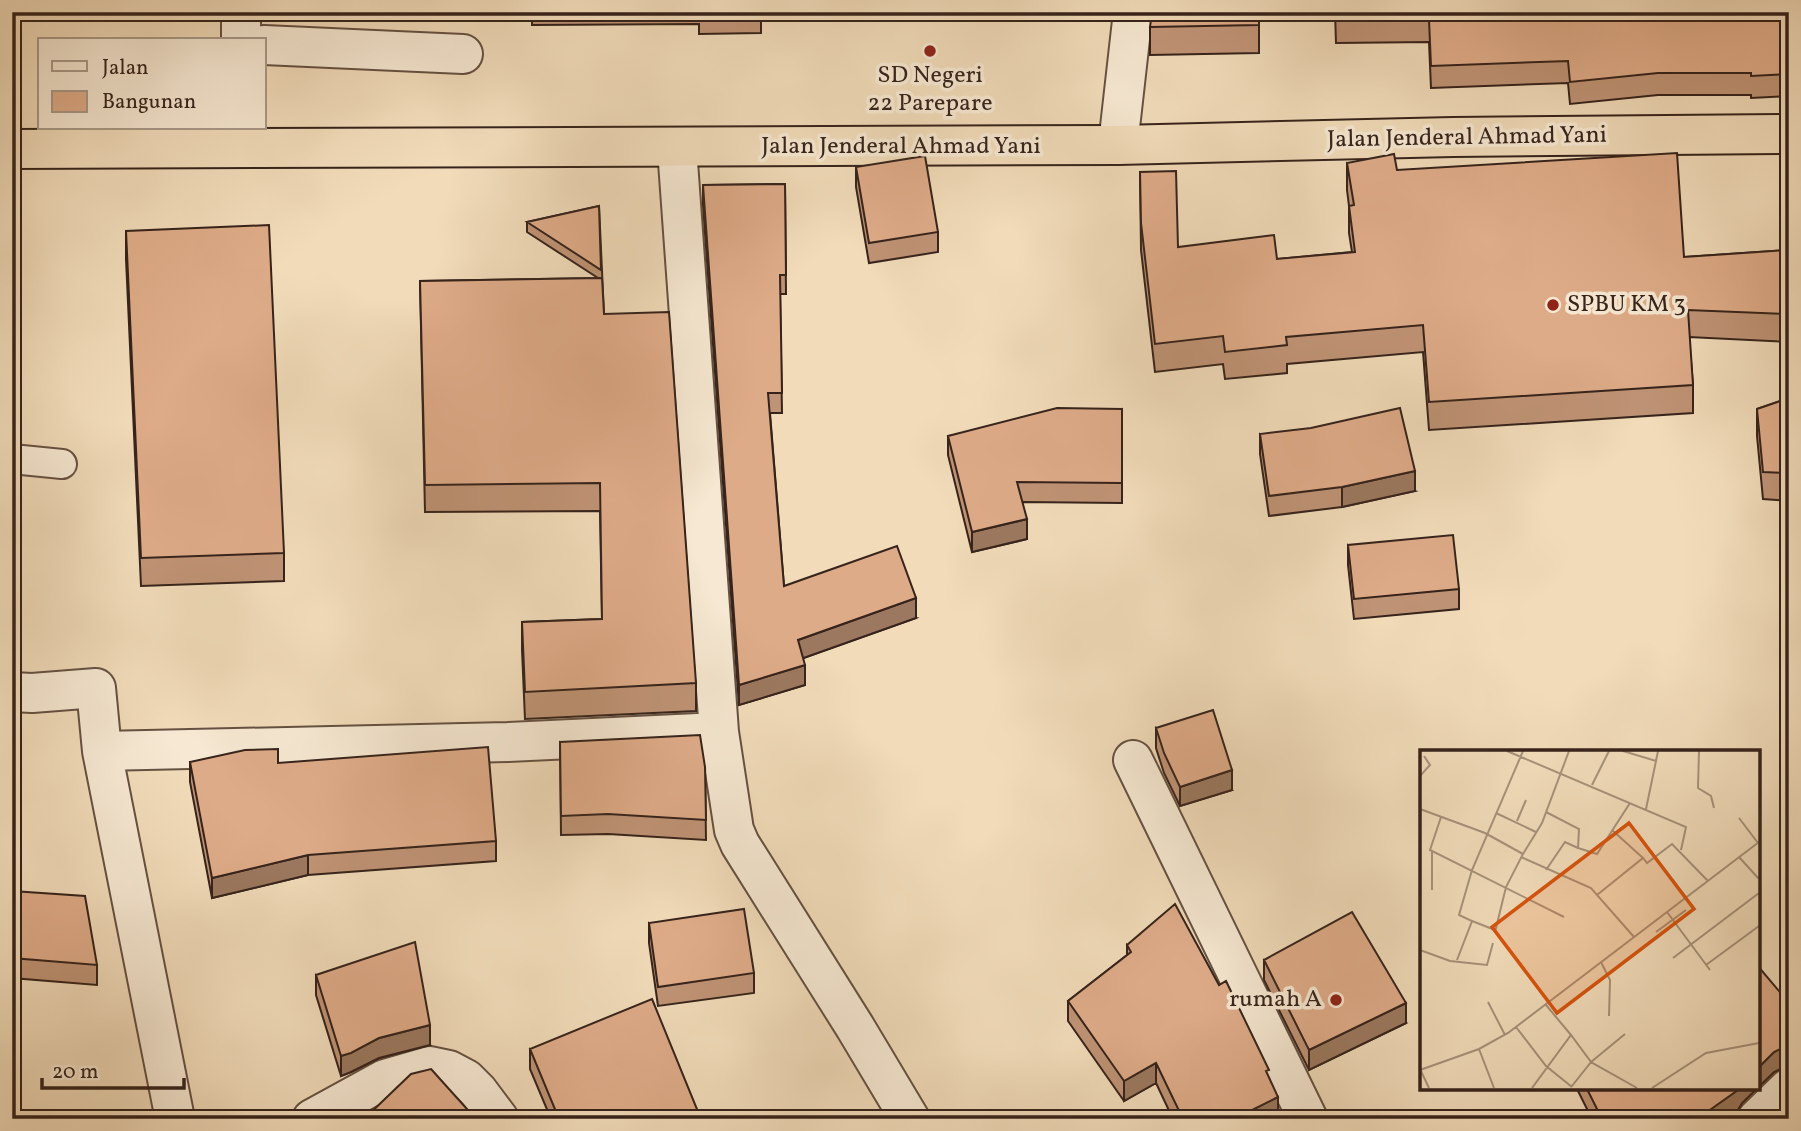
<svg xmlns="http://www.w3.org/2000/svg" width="1801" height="1131" viewBox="0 0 1801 1131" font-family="Vollkorn,serif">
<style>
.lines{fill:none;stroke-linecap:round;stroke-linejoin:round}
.service-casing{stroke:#655142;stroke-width:32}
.minor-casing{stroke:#655142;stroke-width:42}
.trunk-casing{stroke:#36231b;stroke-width:42}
.service{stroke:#f6e8d2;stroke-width:28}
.minor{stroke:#f6e8d2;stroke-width:38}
.trunk{stroke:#f1dbb9;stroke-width:38}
.wall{fill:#bf9375;stroke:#36231b;stroke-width:2}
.shaded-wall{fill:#9b785f;stroke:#36231b;stroke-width:2}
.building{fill:#deab88;stroke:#36231b;stroke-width:2}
.poi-dot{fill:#8f2418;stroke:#f6e8d2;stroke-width:2.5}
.labels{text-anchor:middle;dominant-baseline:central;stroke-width:7;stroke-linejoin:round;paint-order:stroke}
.poi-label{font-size:24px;fill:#36231b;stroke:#f6e8d2}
.street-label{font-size:24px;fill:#36231b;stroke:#f6e8d2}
.inset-road{fill:none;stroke:#a6917a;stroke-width:2}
.view{fill:#d6540e;fill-opacity:0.15;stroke:#d6540e;stroke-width:3.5}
.inset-edge{fill:none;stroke:#36231b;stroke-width:3.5}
</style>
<rect width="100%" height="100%" fill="#f1dbb9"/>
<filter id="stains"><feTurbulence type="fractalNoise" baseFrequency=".00286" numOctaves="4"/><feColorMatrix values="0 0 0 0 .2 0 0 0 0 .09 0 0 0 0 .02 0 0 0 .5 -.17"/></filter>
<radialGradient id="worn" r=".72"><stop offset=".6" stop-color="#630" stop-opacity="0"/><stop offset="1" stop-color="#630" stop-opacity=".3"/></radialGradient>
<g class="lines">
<defs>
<path id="service" d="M 12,459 L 62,464"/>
<path id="minor" d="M 241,40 L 241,12
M 264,45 L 463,54
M 1118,145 L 1133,12
M 677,148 L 719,732 L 734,830 L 740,844 L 855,1027 L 910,1119
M 12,692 L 32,693 L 96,688 L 102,751 L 508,742 L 719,732
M 102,751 L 175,1119
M 1133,760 L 1308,1119
M 312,1119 L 385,1079 L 430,1066 L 449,1070 L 466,1079 L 478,1091 L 499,1119
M 1757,1119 L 1789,1088"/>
<path id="trunk" d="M 12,149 L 1118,145 L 1453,137 L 1789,134"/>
</defs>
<use href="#service" class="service-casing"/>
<use href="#minor" class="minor-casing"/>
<use href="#trunk" class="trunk-casing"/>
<use href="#service" class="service"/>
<use href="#minor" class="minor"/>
<use href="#trunk" class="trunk"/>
</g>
<path class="wall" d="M 532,12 L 761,12 L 761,33 L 699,34 L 699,24 L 532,25 Z
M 1259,12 L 1259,53 L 1150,55 L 1150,27 Z
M 1335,12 L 1789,12 L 1789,96 L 1751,98 L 1751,95 L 1658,95 L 1570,104 L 1568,83 L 1431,88 L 1429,42 L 1336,43 Z
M 1347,163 L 1397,170 L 1684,257 L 1789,250 L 1789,342 L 1689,337 L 1693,385 L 1693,413 L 1429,430 L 1423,352 L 1287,364 L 1287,373 L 1225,379 L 1223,364 L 1155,372 L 1141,250 L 1140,172 L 1178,247 L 1277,259 L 1352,252 L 1349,233 L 1349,206 L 1347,190 Z
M 856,167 L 938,232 L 938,252 L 869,263 L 856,187 Z
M 785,184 L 786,294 L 780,294 L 782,413 L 770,413 L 784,586 L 916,618 L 803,658 L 805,685 L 739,705 L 703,205 L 703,185 Z
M 599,206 L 604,314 L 696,683 L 696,711 L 525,719 L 522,650 L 522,622 L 602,619 L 600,511 L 425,512 L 420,281 L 598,278 L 527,232 L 527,222 Z
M 126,231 L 284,553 L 284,581 L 141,586 L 126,259 Z
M 1789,398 L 1789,501 L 1763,499 L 1757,436 L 1757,409 Z
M 1122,409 L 1122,503 L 1022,502 L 1027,539 L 972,552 L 948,455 L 948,436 Z
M 1260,434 L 1415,491 L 1342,507 L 1269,516 L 1260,454 Z
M 1348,545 L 1459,589 L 1459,609 L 1354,619 L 1348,565 Z
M 1156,728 L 1232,790 L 1180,806 L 1164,773 L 1156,748 Z
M 560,742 L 705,767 L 706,840 L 608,834 L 561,835 Z
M 190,762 L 278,763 L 496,841 L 496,861 L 308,875 L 212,898 L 190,782 Z
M 12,891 L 97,965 L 97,985 L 12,978 Z
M 649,923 L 754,973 L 754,993 L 658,1006 L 649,943 Z
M 1127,945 L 1269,1079 L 1278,1117 L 1274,1119 L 1173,1119 L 1156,1083 L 1124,1101 L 1068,1021 L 1068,1001 L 1127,955 Z
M 1264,960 L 1406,1023 L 1309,1070 L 1264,980 Z
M 316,975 L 430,1045 L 379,1058 L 351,1072 L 341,1076 L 316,995 Z
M 1789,1003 L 1789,1067 L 1784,1067 L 1774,1072 L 1742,1103 L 1738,1110 L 1725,1119 L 1592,1119 L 1576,1087 L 1757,1087 Z
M 12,1046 L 16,1103 L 16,1119 L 12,1119 Z
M 530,1049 L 701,1119 L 551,1119 L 530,1069 Z"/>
<path class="shaded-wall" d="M 1415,471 L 1415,491 L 1342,507 L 1342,487 Z
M 1027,519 L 1027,539 L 972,552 L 972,532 Z
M 916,598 L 916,618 L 798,660 L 798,640 Z
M 805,665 L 805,685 L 739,705 L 739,685 Z
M 1232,770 L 1232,790 L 1180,806 L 1180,787 Z
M 308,855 L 308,875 L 212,898 L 212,878 Z
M 1406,1003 L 1406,1023 L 1309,1070 L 1309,1050 Z
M 430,1025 L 430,1045 L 379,1058 L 351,1072 L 341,1076 L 341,1056 L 379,1038 Z
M 1784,1047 L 1784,1067 L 1774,1072 L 1742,1103 L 1738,1110 L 1725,1119 L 1697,1119 L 1739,1087 L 1757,1087 L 1757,1069 L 1774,1052 Z
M 1156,1063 L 1156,1083 L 1124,1101 L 1124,1081 Z
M 1278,1097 L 1278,1117 L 1274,1119 L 1234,1119 Z"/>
<path class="building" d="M 1152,12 L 1259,12 L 1259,25 L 1150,27 Z
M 1336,12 L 1789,12 L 1789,74 L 1751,76 L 1751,73 L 1658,73 L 1570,82 L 1568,61 L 1431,66 L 1429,20 L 1336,21 Z
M 1677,153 L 1684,257 L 1789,250 L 1789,314 L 1688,310 L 1693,385 L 1429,402 L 1423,325 L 1286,337 L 1287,345 L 1225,352 L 1223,336 L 1155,344 L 1141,223 L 1140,172 L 1176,171 L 1178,247 L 1274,235 L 1277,259 L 1355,252 L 1349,206 L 1354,205 L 1347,163 L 1394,154 L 1397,170 Z
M 925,156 L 938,232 L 869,243 L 856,167 Z
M 785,184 L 786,275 L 780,275 L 782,393 L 768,393 L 784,586 L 897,546 L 916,598 L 798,640 L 805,665 L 739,685 L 703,185 Z
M 599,206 L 601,270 L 527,222 Z
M 269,225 L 284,553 L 141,558 L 126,231 Z
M 602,278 L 604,314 L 669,312 L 696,683 L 525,692 L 522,622 L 602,619 L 600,483 L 425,485 L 420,281 Z
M 1789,398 L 1789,473 L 1763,472 L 1757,409 Z
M 1057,408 L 1122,409 L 1122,483 L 1017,482 L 1027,519 L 972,532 L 948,436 Z
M 1400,408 L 1415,471 L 1342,487 L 1269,496 L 1260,434 L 1311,428 Z
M 1453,535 L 1459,589 L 1354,599 L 1348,545 Z
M 1213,710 L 1232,770 L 1180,787 L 1164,753 L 1156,728 Z
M 700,735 L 705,767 L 706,820 L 608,814 L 561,816 L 560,742 Z
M 488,747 L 496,841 L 308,855 L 212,878 L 190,762 L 245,750 L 278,749 L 278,763 Z
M 12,891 L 85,896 L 97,965 L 12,958 Z
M 1175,904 L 1219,985 L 1226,981 L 1269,1070 L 1266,1071 L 1278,1097 L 1234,1119 L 1183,1119 L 1156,1063 L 1124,1081 L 1068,1001 L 1131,952 L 1127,945 Z
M 744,909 L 754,973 L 658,987 L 649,923 Z
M 1352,912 L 1406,1003 L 1309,1050 L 1264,960 Z
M 415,942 L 430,1025 L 379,1038 L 351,1053 L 341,1056 L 316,975 Z
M 1757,965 L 1789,1003 L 1789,1047 L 1784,1047 L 1774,1052 L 1757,1069 Z
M 652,999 L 701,1119 L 559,1119 L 530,1049 Z
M 12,1046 L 14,1046 L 16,1103 L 12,1103 Z
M 431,1069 L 476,1119 L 364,1119 L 411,1074 Z
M 1586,1087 L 1739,1087 L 1738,1090 L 1697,1119 L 1602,1119 Z
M 806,1113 L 893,1119 L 805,1119 Z"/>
<g class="poi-dot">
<circle cx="930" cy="51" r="7"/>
<circle cx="1553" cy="305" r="7"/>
<circle cx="1336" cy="1000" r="7"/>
</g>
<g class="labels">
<g class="poi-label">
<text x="930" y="76">SD Negeri<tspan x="930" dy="28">22 Parepare</tspan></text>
<text x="1567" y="305" text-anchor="start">SPBU KM 3</text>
<text x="1322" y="1000" text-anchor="end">rumah A</text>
</g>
<g class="street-label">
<text transform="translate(1467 138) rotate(-1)">Jalan Jenderal Ahmad Yani</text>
<text x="901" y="147">Jalan Jenderal Ahmad Yani</text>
</g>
</g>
<g transform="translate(1420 750)">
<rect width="340" height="340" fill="#f1dbb9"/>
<path class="inset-road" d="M 87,1 L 266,77 L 261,100M 203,1 L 236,11 L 238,1M 279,1 L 278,38 L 291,46 L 294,58M 0,26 L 10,15 L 4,6M 172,35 L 189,1M 0,59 L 65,83 L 103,104 L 86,137 L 75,182M 226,59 L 236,11M 126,62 L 159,79 L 158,98 L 177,104 L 210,53M 76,63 L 116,82M 21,67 L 10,100 L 144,167M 319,68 L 338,93M 97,71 L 106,50M 192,80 L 223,108M 103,104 L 122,73 L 149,1M 101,107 L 171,138 L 214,187M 319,107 L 339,129M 126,120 L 145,92 L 158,98M 12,140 L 12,101M 177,145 L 223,108 L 227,113 L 252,94 L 288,131M 247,162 L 290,220M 52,171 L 75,180M 236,182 L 266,160M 0,200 L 30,211 L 67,215 L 73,193M 253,208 L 339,143M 37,210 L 52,171 L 39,165 L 52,120 L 103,1M 181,212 L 190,230 L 189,266M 286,215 L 339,176M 68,252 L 85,285M 126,255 L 151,285M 96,277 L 126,316 L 152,337M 205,284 L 171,312 L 217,338M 59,299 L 74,338M 0,319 L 9,338M 0,320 L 59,299 L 88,283 L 339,92M 112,338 L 151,285 L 171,312 L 152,336M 232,338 L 286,303 L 339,293"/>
<path class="view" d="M 209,73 L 274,159 L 137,263 L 72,177 Z"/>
<rect width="340" height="340" class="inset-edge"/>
</g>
<rect width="1801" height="1131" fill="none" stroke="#f1dbb9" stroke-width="42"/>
<rect x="14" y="14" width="1773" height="1103" fill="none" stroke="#36231b" stroke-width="3.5"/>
<rect x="21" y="21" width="1759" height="1089" fill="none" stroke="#36231b" stroke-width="2"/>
<rect x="38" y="38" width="228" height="91" fill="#f6e8d2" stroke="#a99989" stroke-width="2"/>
<rect x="52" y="61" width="35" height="10" fill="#f6e8d2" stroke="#a99989" stroke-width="2"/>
<text x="102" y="74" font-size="21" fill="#36231b">Jalan</text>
<rect x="52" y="91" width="35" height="21" fill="#deab88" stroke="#a99989" stroke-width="2"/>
<text x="102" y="108" font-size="21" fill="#36231b">Bangunan</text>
<path d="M42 1078v10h142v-10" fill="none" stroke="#36231b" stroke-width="3.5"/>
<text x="52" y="1078" font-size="21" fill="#36231b" stroke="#f6e8d2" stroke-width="5" paint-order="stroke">20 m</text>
<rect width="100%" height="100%" filter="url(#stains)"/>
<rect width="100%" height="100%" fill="url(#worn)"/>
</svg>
